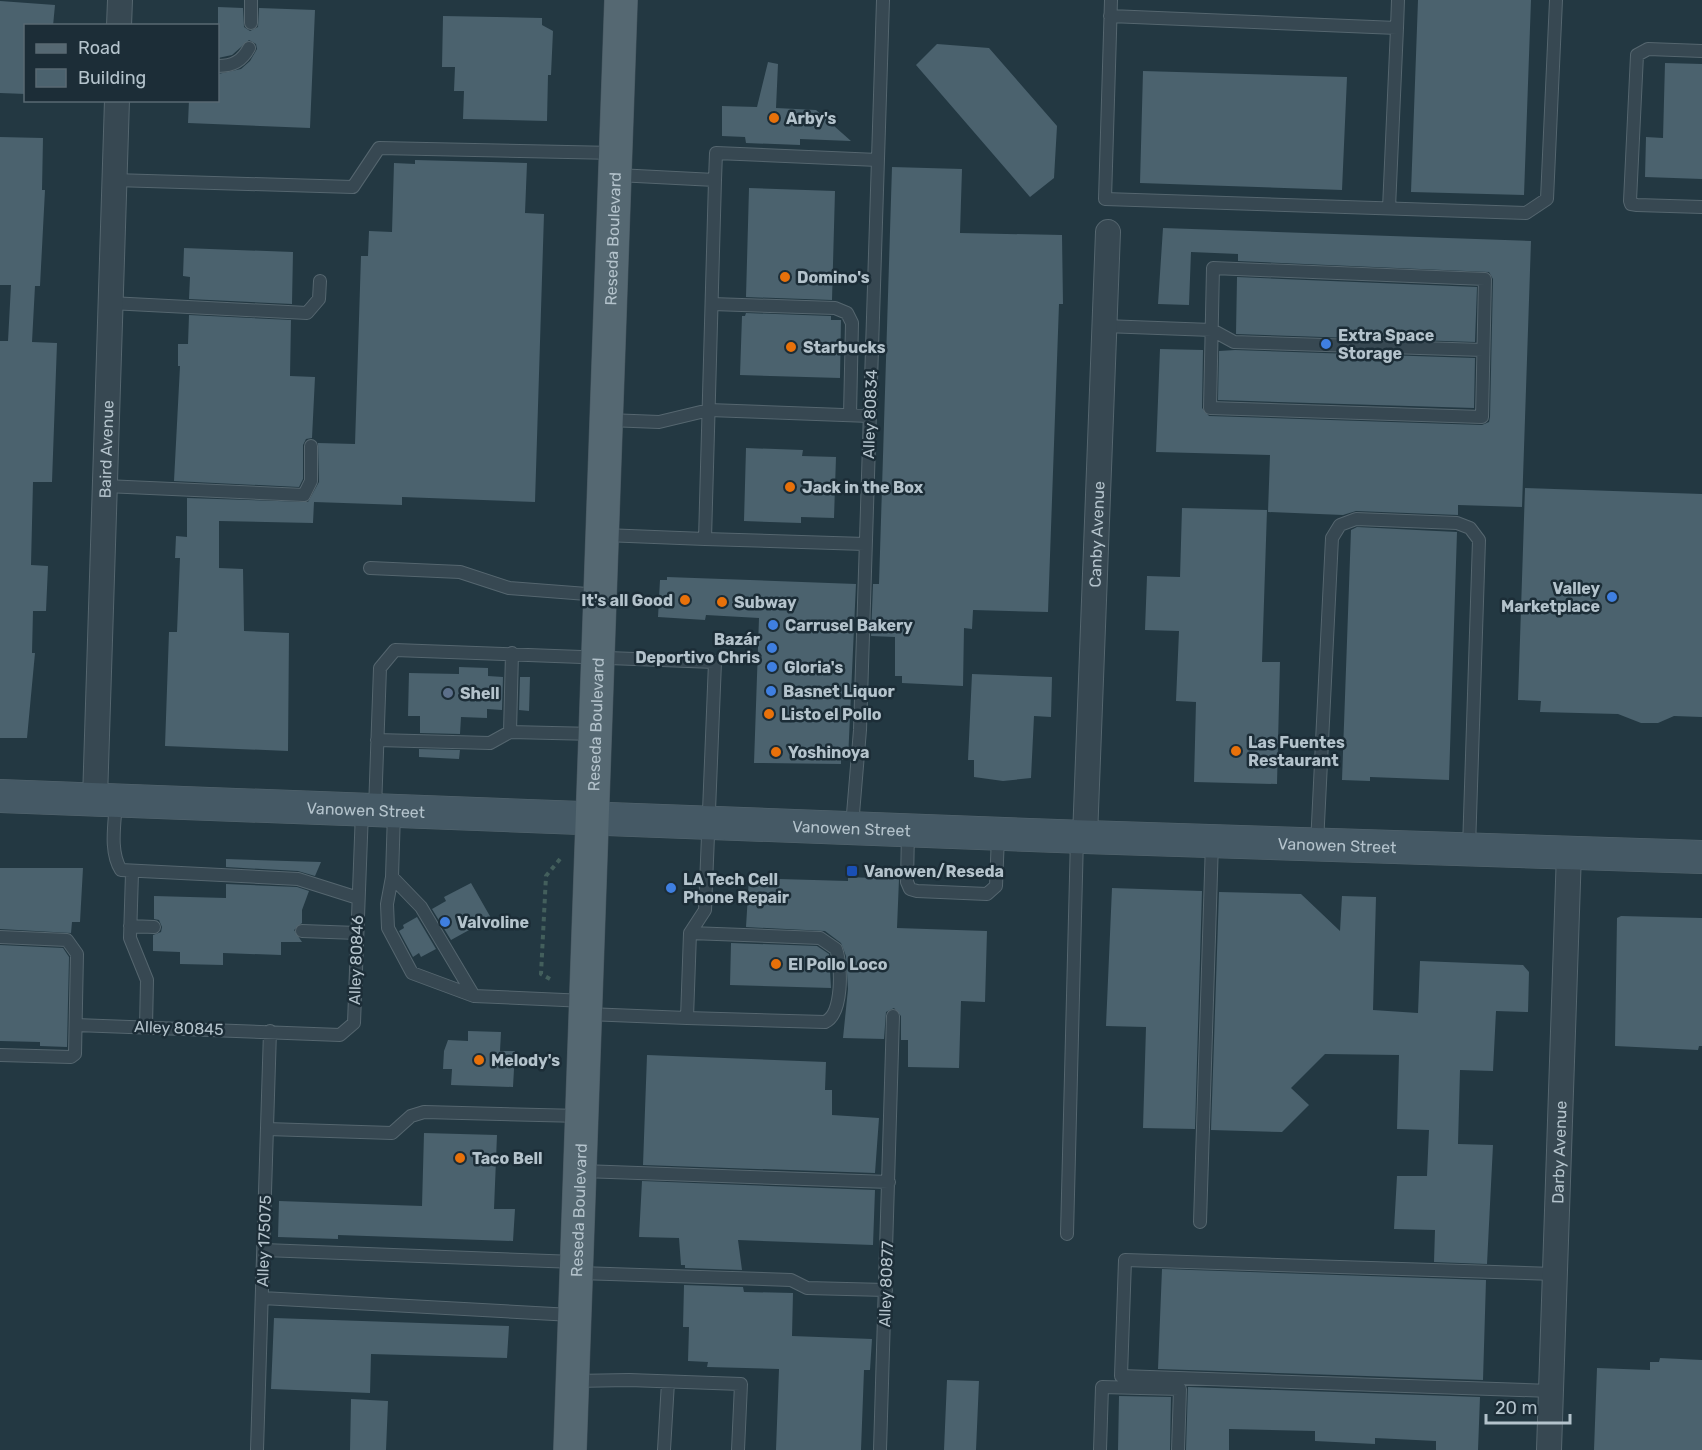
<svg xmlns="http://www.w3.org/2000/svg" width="1702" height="1450" viewBox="0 0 1702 1450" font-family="Rubik,sans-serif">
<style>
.building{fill:#4b626e}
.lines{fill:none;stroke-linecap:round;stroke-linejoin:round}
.lane-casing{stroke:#55666f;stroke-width:14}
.street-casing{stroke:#55666f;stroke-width:26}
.secondary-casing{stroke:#55666f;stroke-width:34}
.primary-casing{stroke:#44545e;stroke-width:34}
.path{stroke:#435f5c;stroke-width:4;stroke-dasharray:4.5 4.5;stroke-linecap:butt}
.lane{stroke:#374852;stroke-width:12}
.street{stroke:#374852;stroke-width:24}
.secondary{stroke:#455965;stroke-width:33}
.primary{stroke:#556872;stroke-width:33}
.food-dot{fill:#e8710a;stroke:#1c2d37;stroke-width:2}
.shop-dot{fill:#3f7fe0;stroke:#1c2d37;stroke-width:2}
.service-dot{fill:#5c6f8a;stroke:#1c2d37;stroke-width:2}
.transit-dot{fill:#1a4fb4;stroke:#1c2d37;stroke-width:2}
.labels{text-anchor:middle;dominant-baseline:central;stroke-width:5;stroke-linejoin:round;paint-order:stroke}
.poi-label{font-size:16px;font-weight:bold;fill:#b4c3cc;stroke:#1c2d37;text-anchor:start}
.street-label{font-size:16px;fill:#b4c3cc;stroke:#1c2d37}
</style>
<rect width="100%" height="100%" fill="#233842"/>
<path class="building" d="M 1418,0 L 1531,0 L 1524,195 L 1411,192 Z
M 0,1 L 55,5 L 53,26 L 26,26 L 26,94 L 0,93 Z
M 218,7 L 243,8 L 244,27 L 250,31 L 258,27 L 259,8 L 315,10 L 310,128 L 188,123 L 189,100 L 218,100 L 218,74 L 241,69 L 250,61 L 257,49 L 256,44 L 249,40 L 232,55 L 218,58 Z
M 443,16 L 542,18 L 542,25 L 553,31 L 551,75 L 548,75 L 547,121 L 463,119 L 464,91 L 454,91 L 455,67 L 442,67 Z
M 937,44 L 989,48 L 1057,126 L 1054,178 L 1030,197 L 916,65 Z
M 768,62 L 778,64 L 776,108 L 816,110 L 851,141 L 800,139 L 800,145 L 746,143 L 745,137 L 722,136 L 722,106 L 757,107 Z
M 1665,63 L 1702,64 L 1702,179 L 1645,177 L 1646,137 L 1663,138 Z
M 1143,71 L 1347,77 L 1342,190 L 1140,183 Z
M 0,137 L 43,138 L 42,190 L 45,190 L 40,286 L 35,286 L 32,342 L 57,343 L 52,482 L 33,482 L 31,565 L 48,566 L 46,611 L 33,611 L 32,653 L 35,653 L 27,738 L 0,738 L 0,341 L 8,341 L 11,285 L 0,285 Z
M 415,160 L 527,163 L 525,213 L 544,214 L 535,502 L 402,497 L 402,505 L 314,502 L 313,523 L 219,521 L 219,568 L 243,569 L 244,631 L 289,633 L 288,751 L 165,746 L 169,632 L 177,632 L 180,558 L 175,558 L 176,536 L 187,537 L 187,498 L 308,502 L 319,482 L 318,443 L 355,444 L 361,256 L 368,256 L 369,231 L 392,232 L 394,163 L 415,164 Z
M 892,167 L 962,169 L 960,233 L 1062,235 L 1063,304 L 1059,304 L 1048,612 L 973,610 L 972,629 L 964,628 L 963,686 L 902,683 L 902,676 L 895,676 L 895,637 L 871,636 L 873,584 L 879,584 Z
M 749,188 L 835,191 L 832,300 L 746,297 Z
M 1163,228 L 1531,241 L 1522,507 L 1458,505 L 1458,515 L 1356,511 L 1343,515 L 1268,512 L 1270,455 L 1156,452 L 1160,349 L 1203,350 L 1202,408 L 1209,416 L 1482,425 L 1489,422 L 1490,417 L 1493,279 L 1489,272 L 1238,261 L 1238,254 L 1191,252 L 1189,305 L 1158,304 Z
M 184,248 L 293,252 L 292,304 L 189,299 L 190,277 L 183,276 Z
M 1237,277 L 1477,287 L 1475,342 L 1236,334 Z
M 746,313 L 831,316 L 831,320 L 841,320 L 840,378 L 740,375 L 742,316 L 745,316 Z
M 189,315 L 291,320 L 290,376 L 315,377 L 312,438 L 306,439 L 303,445 L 303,479 L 299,487 L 174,481 L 180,366 L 178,366 L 178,344 L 188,344 Z
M 1235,350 L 1475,358 L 1474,408 L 1218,400 L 1219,351 Z
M 746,448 L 803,450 L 802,456 L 836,457 L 834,518 L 801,517 L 801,523 L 744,521 Z
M 1525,488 L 1702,494 L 1702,717 L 1674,716 L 1658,723 L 1641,723 L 1618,714 L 1540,712 L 1541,701 L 1518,700 Z
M 1182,508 L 1267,510 L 1262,662 L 1280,662 L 1277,784 L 1194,782 L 1196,702 L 1176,701 L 1179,631 L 1145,630 L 1147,576 L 1180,577 Z
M 1357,527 L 1457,532 L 1449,780 L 1370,777 L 1370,781 L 1342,780 L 1351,530 Z
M 667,577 L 856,584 L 848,760 L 841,760 L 841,764 L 754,763 L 759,618 L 706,615 L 705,620 L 658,617 L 660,580 L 667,580 Z
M 459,667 L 488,668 L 488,676 L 503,677 L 502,710 L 487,709 L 487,718 L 461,717 L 460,734 L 420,733 L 420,716 L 408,716 L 409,673 L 459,674 Z
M 972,674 L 1052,677 L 1051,717 L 1034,716 L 1031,778 L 1003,781 L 974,777 L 974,760 L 968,760 Z
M 520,677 L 530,677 L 529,711 L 519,710 Z
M 419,749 L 460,750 L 459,759 L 419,757 Z
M 226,859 L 321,862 L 315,876 L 298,871 L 226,867 Z
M 0,868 L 83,868 L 80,922 L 72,922 L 71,933 L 0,929 Z
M 848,877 L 899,879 L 897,928 L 987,931 L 985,1002 L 961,1001 L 959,1068 L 908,1067 L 908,1040 L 901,1040 L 901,1016 L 894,1008 L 886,1012 L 884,1039 L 843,1038 L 848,989 L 846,956 L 841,943 L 825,931 L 746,927 L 749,878 L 848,881 Z
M 471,883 L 491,918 L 451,940 L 432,909 L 446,901 L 444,897 Z
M 226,884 L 297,887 L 309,891 L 302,910 L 302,923 L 294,930 L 302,942 L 281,942 L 281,955 L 223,953 L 223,965 L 180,964 L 180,952 L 153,951 L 153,935 L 161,932 L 162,927 L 159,920 L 154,919 L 154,896 L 226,898 Z
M 1112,888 L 1202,891 L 1195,1129 L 1143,1128 L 1146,1027 L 1106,1026 Z
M 1219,892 L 1301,894 L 1340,931 L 1342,896 L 1376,897 L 1373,1010 L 1418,1013 L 1420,961 L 1523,965 L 1529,972 L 1528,1012 L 1496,1011 L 1493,1071 L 1460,1070 L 1458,1144 L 1493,1145 L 1487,1264 L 1434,1262 L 1435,1230 L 1394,1229 L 1397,1176 L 1427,1176 L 1429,1130 L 1397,1129 L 1399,1055 L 1325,1054 L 1291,1088 L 1309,1105 L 1282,1132 L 1211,1130 Z
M 1621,916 L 1702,918 L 1702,1046 L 1699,1046 L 1698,1050 L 1615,1046 L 1617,918 Z
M 417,917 L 436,949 L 421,957 L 419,953 L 413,957 L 399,931 L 404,928 L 403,925 Z
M 731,943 L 817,946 L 829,954 L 831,988 L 730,985 Z
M 0,945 L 63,948 L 69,957 L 67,1047 L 40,1046 L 40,1042 L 0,1041 Z
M 468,1031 L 501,1032 L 500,1051 L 515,1051 L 513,1087 L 451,1085 L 452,1069 L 443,1069 L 444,1051 L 448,1040 L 468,1041 Z
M 647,1055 L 826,1062 L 825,1090 L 832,1090 L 832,1115 L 879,1118 L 875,1173 L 643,1165 Z
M 424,1133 L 497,1135 L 494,1209 L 515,1209 L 513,1241 L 338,1235 L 338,1239 L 278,1237 L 279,1201 L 422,1206 Z
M 642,1181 L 875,1190 L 873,1245 L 738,1240 L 742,1270 L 685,1268 L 685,1265 L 681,1265 L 679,1238 L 639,1237 Z
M 1162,1269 L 1486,1280 L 1483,1380 L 1158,1369 Z
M 684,1285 L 743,1287 L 744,1292 L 793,1293 L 792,1336 L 872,1339 L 870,1370 L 864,1370 L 861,1450 L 776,1450 L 779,1369 L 707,1367 L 708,1362 L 688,1361 L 689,1327 L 683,1327 Z
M 274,1318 L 509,1326 L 507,1358 L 371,1354 L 370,1393 L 271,1389 Z
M 1660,1358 L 1702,1360 L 1702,1450 L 1594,1450 L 1597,1368 L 1650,1370 L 1650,1362 L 1659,1362 Z
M 947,1380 L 979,1381 L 976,1450 L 944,1450 Z
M 1188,1387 L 1480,1397 L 1478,1450 L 1436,1450 L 1436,1441 L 1375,1438 L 1375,1444 L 1315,1441 L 1315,1431 L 1229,1429 L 1229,1450 L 1186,1450 Z
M 1119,1396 L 1171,1397 L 1170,1450 L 1118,1450 Z
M 351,1399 L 388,1401 L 386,1450 L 350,1450 Z"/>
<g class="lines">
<defs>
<path id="lane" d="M 251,0 L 251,23
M 1111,0 L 1105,199 L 1526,213 L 1547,199 L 1556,0
M 1110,16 L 1397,28 L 1398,0
M 1702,51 L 1648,49 L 1637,55 L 1630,201 L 1631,204 L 1637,205 L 1702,207
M 218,66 C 233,66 242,61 249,48
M 617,175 L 715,180
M 114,180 L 353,187 L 379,148 L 615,153
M 1389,208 L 1397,28
M 1213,268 L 1485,279 L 1482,417 L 1210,408 Z
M 110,303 L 307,313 L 319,299 L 320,281
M 712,304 L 835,308 L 847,313 L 852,323 L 850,415
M 1104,326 L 1212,330 L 1234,342 L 1483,350
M 608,420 L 659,422 L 709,410 L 870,416
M 105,486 L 304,495 L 311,481 L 311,446
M 604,535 L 705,539
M 865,544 L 705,539 L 715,180 L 716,153 L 878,160
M 370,568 L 460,572 L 509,588 L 600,595
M 510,732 L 512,653
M 377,740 L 490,743 L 510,732 L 595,734
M 116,801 C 115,823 109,851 121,870 L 298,879 L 358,898
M 375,809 L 380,668 L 395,650 L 715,662 L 705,910 L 690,933 L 687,1018 L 587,1014
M 394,812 L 392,877 L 387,904 L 388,928 L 412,973 L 474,996 L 586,1001
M 852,826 L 860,730 L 883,0
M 908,831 L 907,882 L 910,889 L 917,891 L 987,894 L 996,886 L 998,836
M 1317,844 L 1332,538 L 1340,525 L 1356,519 L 1457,523 L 1470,528 L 1479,540 L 1469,848
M 132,873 L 130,938 L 147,980 L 146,1027
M 392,877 L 421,907 L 474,996
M 130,926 L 154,927
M 302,931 L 357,933
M 0,937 L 67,940 L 77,954 L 75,1054 L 71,1057 L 0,1055
M 687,1018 L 825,1022 C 843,1014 842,966 836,949 L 820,938 L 690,933
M 76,1025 L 340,1035 L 354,1023 L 362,811
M 267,1129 L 392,1133 L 411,1116 L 424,1112 L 581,1116
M 582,1171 L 889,1182
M 1200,1222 L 1212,842
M 1067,1234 L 1077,837
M 264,1250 L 576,1262
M 579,1273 L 791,1280 L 807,1288 L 886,1290
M 262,1298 L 572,1315
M 574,1381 L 629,1380 L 741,1384 L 738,1450
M 1551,1391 L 1121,1376 L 1125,1260 L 1554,1274
M 257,1450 L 270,1031
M 664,1450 L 668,1382
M 880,1450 L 893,1016
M 1100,1450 L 1102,1387 L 1180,1389 L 1178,1450"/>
<g id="street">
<path d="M 119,26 L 120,0"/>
<path id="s1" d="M 95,799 L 117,100"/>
<path id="s2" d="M 1085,837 L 1108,232"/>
<path id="s3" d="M 1549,1450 L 1569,852"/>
</g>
<g id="secondary">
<path id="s4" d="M 0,796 L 1085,837 L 1702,857"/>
</g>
<g id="primary">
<path id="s5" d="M 570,1450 L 621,0"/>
</g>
</defs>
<use href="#lane" class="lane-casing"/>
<use href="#street" class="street-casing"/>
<use href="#secondary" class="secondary-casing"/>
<use href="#primary" class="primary-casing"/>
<path class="path" d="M 550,979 L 541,974 L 546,876 L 560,859"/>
<use href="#lane" class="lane"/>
<use href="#street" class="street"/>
<use href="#secondary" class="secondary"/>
<use href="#primary" class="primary"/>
</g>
<g class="food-dot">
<circle cx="774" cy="118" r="6"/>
<circle cx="785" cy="277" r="6"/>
<circle cx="791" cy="347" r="6"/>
<circle cx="790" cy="487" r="6"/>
<circle cx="685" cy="600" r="6"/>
<circle cx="722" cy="602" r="6"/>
<circle cx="769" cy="714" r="6"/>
<circle cx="1236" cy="751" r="6"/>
<circle cx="776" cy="752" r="6"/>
<circle cx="776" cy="964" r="6"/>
<circle cx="479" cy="1060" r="6"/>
<circle cx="460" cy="1158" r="6"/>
</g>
<g class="shop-dot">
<circle cx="1326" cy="344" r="6"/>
<circle cx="1612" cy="597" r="6"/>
<circle cx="773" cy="625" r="6"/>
<circle cx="772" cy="648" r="6"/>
<circle cx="772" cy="667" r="6"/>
<circle cx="771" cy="691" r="6"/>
<circle cx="671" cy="888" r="6"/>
<circle cx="445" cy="922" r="6"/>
</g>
<circle class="service-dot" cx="448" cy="693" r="6"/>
<rect class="transit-dot" x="846" y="865" width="12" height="12" rx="3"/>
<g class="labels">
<g class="poi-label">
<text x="786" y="118">Arby's</text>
<text x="797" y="277">Domino's</text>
<text x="1338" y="335">Extra Space<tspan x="1338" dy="18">Storage</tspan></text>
<text x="803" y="347">Starbucks</text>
<text x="802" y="487">Jack in the Box</text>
<text x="1600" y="588" text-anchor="end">Valley<tspan x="1600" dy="18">Marketplace</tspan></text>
<text x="673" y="600" text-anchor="end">It's all Good</text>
<text x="734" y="602">Subway</text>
<text x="785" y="625">Carrusel Bakery</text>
<text x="760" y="639" text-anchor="end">Bazár<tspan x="760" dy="18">Deportivo Chris</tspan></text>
<text x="784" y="667">Gloria's</text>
<text x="783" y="691">Basnet Liquor</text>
<text x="460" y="693">Shell</text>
<text x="781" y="714">Listo el Pollo</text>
<text x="1248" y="742">Las Fuentes<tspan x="1248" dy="18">Restaurant</tspan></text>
<text x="788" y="752">Yoshinoya</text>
<text x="864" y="871">Vanowen/Reseda</text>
<text x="683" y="879">LA Tech Cell<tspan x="683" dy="18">Phone Repair</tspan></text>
<text x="457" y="922">Valvoline</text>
<text x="788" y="964">El Pollo Loco</text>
<text x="491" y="1060">Melody's</text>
<text x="472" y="1158">Taco Bell</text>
</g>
<g class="street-label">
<text stroke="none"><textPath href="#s5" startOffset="1212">Reseda Boulevard</textPath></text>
<text transform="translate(870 414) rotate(-88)">Alley 80834</text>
<text stroke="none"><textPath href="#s1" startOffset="350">Baird Avenue</textPath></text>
<text stroke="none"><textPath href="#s2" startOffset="303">Canby Avenue</textPath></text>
<text stroke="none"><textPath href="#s5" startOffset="726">Reseda Boulevard</textPath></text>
<text stroke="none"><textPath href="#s4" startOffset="366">Vanowen Street</textPath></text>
<text stroke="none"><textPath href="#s4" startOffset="852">Vanowen Street</textPath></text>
<text stroke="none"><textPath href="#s4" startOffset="1338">Vanowen Street</textPath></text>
<text transform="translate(356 960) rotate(-88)">Alley 80846</text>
<text transform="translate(179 1028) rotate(2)">Alley 80845</text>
<text stroke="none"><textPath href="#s3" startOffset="298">Darby Avenue</textPath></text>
<text stroke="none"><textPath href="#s5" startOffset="240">Reseda Boulevard</textPath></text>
<text transform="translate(264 1241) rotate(-88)">Alley 175075</text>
<text transform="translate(886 1284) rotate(-88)">Alley 80877</text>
</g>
</g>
<rect x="24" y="24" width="195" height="78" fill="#1c2d37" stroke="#596973" stroke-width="1.5"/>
<rect x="36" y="44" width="30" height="9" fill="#556872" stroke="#596973" stroke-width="1.5"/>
<text x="78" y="54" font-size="18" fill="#b4c3cc">Road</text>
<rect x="36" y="69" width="30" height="18" fill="#4b626e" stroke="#596973" stroke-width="1.5"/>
<text x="78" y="84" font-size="18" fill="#b4c3cc">Building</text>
<path d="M1486 1414v9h84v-9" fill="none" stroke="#b4c3cc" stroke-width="3"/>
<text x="1495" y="1414" font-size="18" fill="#b4c3cc" stroke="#1c2d37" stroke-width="4.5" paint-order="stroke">20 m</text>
</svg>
